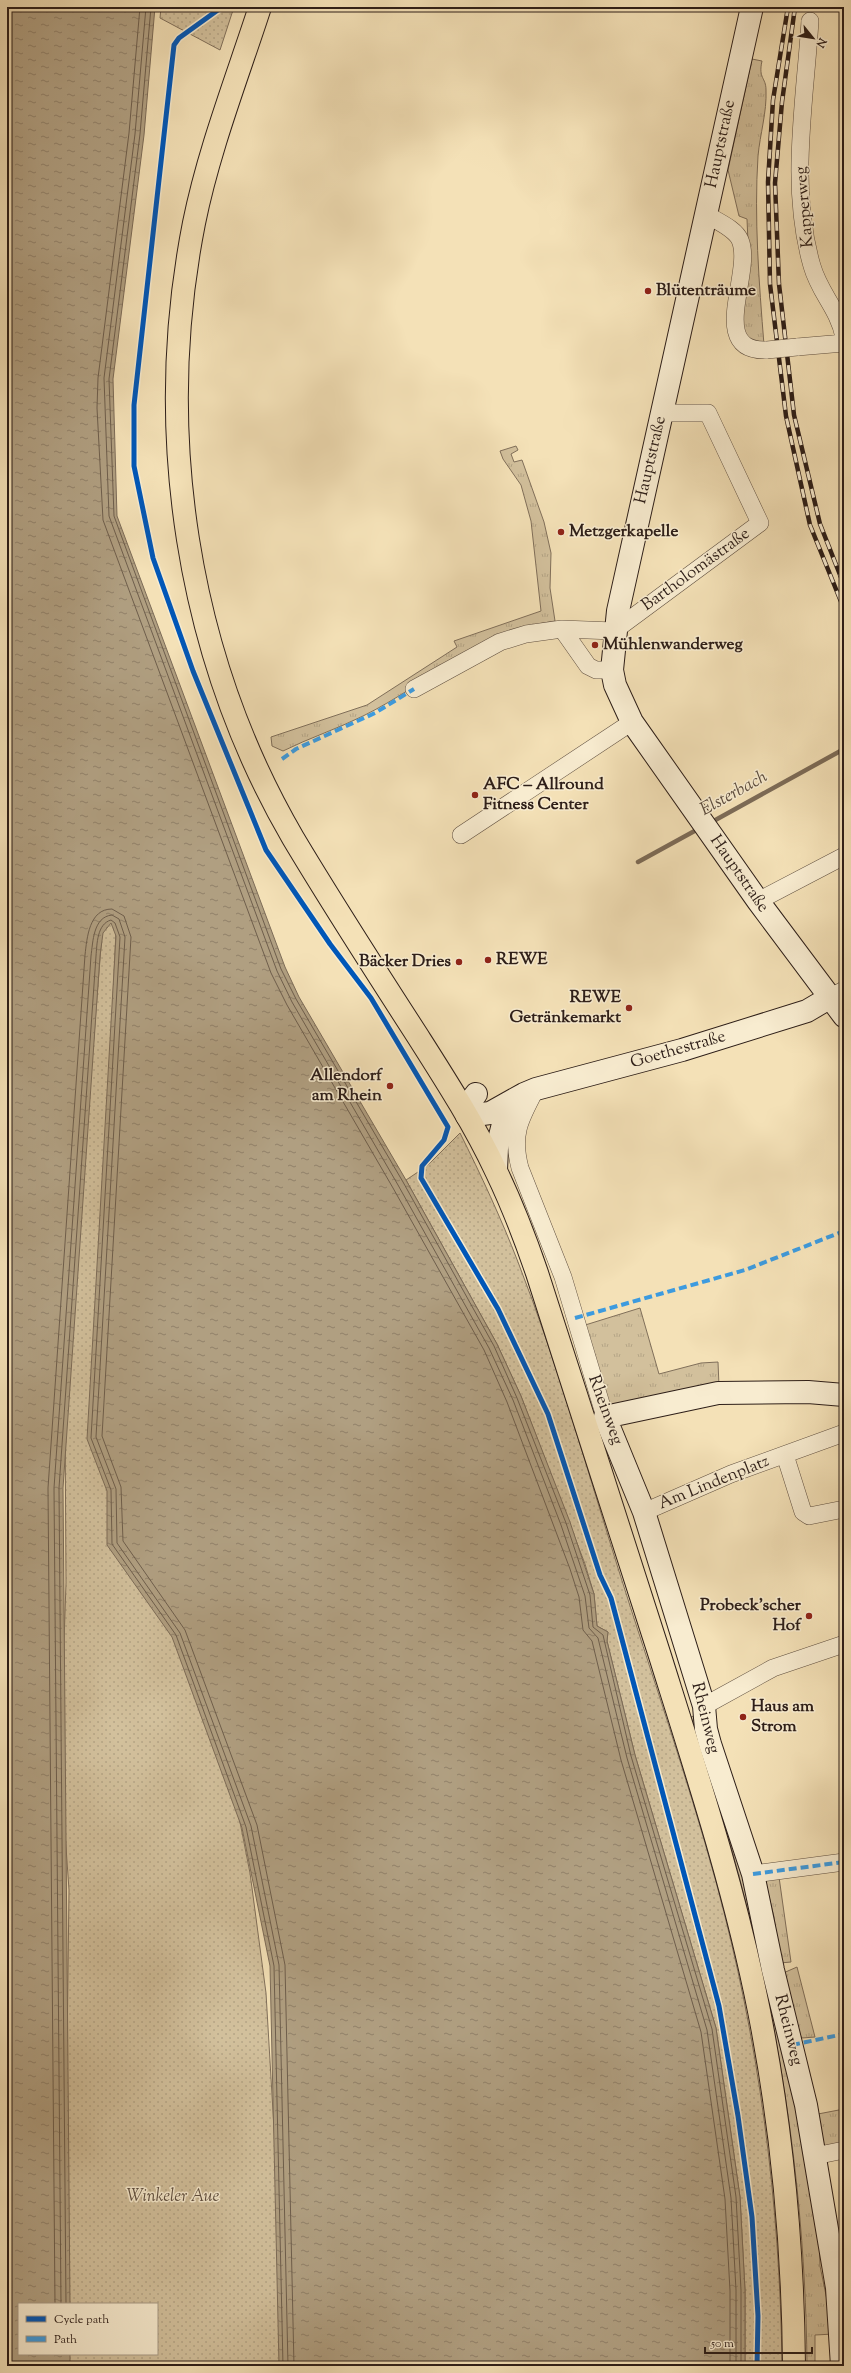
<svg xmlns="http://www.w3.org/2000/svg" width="851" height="2373" viewBox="0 0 851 2373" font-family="'Sorts Mill Goudy',serif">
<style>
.grass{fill:url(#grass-tufts);stroke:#806f5a}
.park{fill:url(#park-dots);stroke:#806f5a}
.water{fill:url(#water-ripples);stroke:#7c6b57}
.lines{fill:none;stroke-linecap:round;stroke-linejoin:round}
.shore{stroke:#6e5e4c;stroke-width:1}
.stream{stroke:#7c6b57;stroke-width:4.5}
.street-casing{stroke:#5f4f40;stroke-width:18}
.secondary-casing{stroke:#2d1e18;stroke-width:24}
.primary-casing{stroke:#2d1e18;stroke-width:24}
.street{stroke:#f8ecd0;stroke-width:17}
.secondary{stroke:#f8ecd0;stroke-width:22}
.primary{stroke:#f4e1b7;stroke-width:22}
.rail-casing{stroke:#2d1e18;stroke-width:4.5}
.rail{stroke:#f8ecd0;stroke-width:3;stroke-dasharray:9;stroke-linecap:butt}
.street-bridge-casing{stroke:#5f4f40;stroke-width:18;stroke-linecap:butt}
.street-bridge{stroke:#f8ecd0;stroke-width:17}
.quiet{stroke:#3d9bdf;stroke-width:4;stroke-dasharray:8 4;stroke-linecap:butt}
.cycleway-casing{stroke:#f8ecd0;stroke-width:8}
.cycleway{stroke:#0057b8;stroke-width:5}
.poi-dot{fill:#8f2418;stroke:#f8ecd0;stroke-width:1.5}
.labels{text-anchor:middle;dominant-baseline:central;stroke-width:3;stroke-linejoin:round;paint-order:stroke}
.street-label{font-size:17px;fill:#2d1e18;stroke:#f8ecd0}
.poi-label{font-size:17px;font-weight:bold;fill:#2d1e18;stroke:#f8ecd0;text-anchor:start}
.park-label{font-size:17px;font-style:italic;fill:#5f4f40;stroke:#f8ecd0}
.water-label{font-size:18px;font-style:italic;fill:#5b4b3d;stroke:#f8ecd0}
</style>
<defs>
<pattern id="grass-tufts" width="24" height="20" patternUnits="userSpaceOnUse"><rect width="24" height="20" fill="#d2c09c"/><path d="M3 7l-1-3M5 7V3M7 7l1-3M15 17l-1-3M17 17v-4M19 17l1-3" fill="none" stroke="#b5a586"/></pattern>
<pattern id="park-dots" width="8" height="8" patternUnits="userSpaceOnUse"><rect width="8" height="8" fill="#d2c09c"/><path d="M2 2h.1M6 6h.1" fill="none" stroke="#b5a586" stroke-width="1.8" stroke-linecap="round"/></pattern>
<pattern id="water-ripples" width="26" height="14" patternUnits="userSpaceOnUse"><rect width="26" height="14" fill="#b09f81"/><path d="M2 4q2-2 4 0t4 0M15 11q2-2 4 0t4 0" fill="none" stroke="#908169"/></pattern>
</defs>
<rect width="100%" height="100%" fill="#f4e1b7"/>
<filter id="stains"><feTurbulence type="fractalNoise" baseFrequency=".005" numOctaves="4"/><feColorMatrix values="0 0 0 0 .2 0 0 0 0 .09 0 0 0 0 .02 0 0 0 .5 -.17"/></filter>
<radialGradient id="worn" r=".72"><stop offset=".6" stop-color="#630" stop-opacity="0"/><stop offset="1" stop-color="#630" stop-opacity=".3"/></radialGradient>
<path class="grass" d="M 752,59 L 762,61 C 758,79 766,77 766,90 C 767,112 760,134 758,156 C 754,219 759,282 764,345 L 751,343 L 741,328 L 749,265 L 747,219 L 739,216 L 728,170 Z
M 516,446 L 518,450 L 511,454 L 514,462 L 522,460 L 544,522 L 551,553 L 550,588 L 555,621 C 481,631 428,684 363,716 C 337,729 309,738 283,751 L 272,746 L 271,737 L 367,705 L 457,647 L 454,641 L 541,611 L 531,521 L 521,485 L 503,459 L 500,451 Z
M 640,1308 L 659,1374 L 701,1363 L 718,1362 L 719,1386 L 605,1406 L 582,1326 Z
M 696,1715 L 741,1854 L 818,2205 L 820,2266 L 834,2334 L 815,2335 L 815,2366 L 807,2366 C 805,2140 763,1931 691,1717 Z
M 779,1877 L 791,1962 L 780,1963 L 774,1917 L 765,1880 Z
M 797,1967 L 815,2037 L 802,2038 L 800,2035 L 781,1974 Z
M 844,2109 L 844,2142 L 824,2146 L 818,2114 Z"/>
<path class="park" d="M 161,7 L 234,7 L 220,50 L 160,18 Z
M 104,908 L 117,908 L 100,1284 L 237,1807 L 250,1873 L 266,1993 L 288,2366 L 65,2366 L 65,2354 L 157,2354 L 157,2304 L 64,2304 L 69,1890 L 60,1761 L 66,1583 L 65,1407 Z
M 460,1133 C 481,1175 501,1218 518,1262 C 557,1362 586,1466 618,1568 C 651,1673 687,1776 716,1882 C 759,2040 780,2202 782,2366 L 745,2366 L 745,2290 L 740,2197 L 716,2028 L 635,1755 L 607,1641 L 608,1632 L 597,1626 L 594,1594 L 585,1564 L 521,1396 L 497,1344 L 406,1180 L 427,1166 Z"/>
<path class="water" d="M 7,7 L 155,7 L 144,135 L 113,379 L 117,516 L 285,967 L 299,997 L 406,1180 L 497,1344 L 521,1396 L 570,1522 L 594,1594 L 597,1626 L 608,1632 L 607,1641 L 635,1755 L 716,2028 L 740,2197 L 745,2290 L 745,2366 L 279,2366 L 270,1966 L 242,1828 L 172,1637 L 107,1545 L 107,1491 L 87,1439 L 116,936 L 111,923 L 103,933 L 100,956 L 63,1488 L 70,2304 L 19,2304 L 19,2354 L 70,2354 L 70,2366 L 7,2366 Z"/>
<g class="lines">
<path class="shore" d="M 140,7 L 129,133 L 98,378 L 97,408 L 103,520 L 271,973 L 287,1005 L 393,1188 L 484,1350 L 507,1402 L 570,1569 L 579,1597 L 583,1630 L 592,1641 L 621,1760 L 701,2032 L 725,2199 L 730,2291 L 730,2366
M 146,7 L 135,134 L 104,378 L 109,516 L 277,971 L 292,1002 L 398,1185 L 489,1348 L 513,1400 L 561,1525 L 585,1596 L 589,1628 L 598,1638 L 627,1758 L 707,2030 L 731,2198 L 736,2290 L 736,2366
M 151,7 L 140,134 L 109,379 L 114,516 L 281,969 L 296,999 L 403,1182 L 494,1346 L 517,1398 L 566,1523 L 590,1595 L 593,1627 L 603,1635 L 631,1756 L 712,2029 L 736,2197 L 741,2290 L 741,2366
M 55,2304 L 48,1488 L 85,955 C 87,938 89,909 112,909 L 124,916 L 131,937 L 102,1436 L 121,1487 L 123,1541 L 185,1630 L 257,1825 L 285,1965 L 294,2366
M 61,2304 L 54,1488 L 91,956 C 93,942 93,917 112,915 L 119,919 L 125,937 L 96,1437 L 116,1489 L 117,1543 L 180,1633 L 251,1826 L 279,1965 L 288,2366
M 66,2304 L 59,1488 L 96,956 C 97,944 97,924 111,920 L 115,923 L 120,937 L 91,1438 L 111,1490 L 112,1544 L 176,1635 L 246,1827 L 274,1966 L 283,2366"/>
<path class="stream" d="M 710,823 L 844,749
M 638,862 L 700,828"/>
<defs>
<path id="street" d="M 810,21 C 805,102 789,187 812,266 C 820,294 838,308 844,337
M 706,214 C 716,221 735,228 740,240 C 754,272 706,352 767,350
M 797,347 L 844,343
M 562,629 L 588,666 L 596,670 L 612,670
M 414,689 L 500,642 L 526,634 L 562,629 L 614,631 L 760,523 L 708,413 L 662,413
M 461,835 L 632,722
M 758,901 L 844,856
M 829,998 L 844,990
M 536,1089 C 520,1119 511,1134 520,1168 L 563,1277 L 605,1417
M 785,1455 L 803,1512 L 809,1516 L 844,1509
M 644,1512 L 731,1474 L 844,1433
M 704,1706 L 773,1668 L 844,1644
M 753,1874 L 844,1862
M 815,2156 L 844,2150"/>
<path id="secondary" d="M 752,7 L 618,611 L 612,670 L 615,685 L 632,722 L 758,901 L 844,1016
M 476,1094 L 469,1103 L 467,1116 L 490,1113 L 524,1094 L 536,1089 L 682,1050 L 807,1011 L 829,998
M 496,1170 L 497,1148 L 508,1104
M 842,2366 L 837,2288 L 806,2105 L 773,1970 L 753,1874 L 710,1744 L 706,1729 L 704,1706 L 644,1512 L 605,1417 L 718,1393 L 808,1392 L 844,1395"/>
<path id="primary" d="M 260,7 C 237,78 209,149 194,223 C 153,431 186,654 293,838 C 333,905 375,970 417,1035 C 445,1079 474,1124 496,1171 C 512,1204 525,1238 537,1273 C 578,1400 619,1528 660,1656 C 697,1774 735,1890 759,2011 C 782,2128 793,2247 794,2366"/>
</defs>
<use href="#street" class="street-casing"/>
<use href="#secondary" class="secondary-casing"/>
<use href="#primary" class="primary-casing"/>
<use href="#street" class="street"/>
<use href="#secondary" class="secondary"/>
<use href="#primary" class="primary"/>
<defs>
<path id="rail" d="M 788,7 L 773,100 L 768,182 L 770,284 L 786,416 L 810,525 L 844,609
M 795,7 L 782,102 L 775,183 L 779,284 L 794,415 L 820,524 L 844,585"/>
</defs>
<use href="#rail" class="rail-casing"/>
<use href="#rail" class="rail"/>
<defs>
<path id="street-bridge" d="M 767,350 L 797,347"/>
</defs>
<use href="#street-bridge" class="street-bridge-casing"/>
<use href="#street-bridge" class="street-bridge"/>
<path class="quiet" d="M 282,759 L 296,749 L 375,713 L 414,689
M 575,1318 L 745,1270 L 844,1231
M 753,1874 L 844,1862
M 792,2045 L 844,2034"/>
<defs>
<path id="cycleway" d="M 222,7 L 179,38 L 174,45 L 134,405 L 134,466 L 153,558 L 193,671 L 266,850 L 330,944 L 371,998 L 448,1127 L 444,1140 L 422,1166 L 421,1178 L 498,1309 L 548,1414 L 600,1575 L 611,1598 L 719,2006 L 738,2116 L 752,2217 L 758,2316 L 757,2366"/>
</defs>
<use href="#cycleway" class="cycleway-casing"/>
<use href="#cycleway" class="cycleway"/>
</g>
<g class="poi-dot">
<circle cx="648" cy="291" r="4"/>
<circle cx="561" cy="532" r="4"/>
<circle cx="595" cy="645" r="4"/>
<circle cx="475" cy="795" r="4"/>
<circle cx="488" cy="960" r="4"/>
<circle cx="459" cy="962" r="4"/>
<circle cx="629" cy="1008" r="4"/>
<circle cx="390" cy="1086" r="4"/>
<circle cx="809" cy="1616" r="4"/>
<circle cx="743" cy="1717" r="4"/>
</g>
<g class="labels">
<g class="street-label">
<text transform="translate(721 144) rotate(-78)">Hauptstraße</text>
<text transform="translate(805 207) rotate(-95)">Kapperweg</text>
<text transform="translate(651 460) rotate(-77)">Hauptstraße</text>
<text transform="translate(696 570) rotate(-36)">Bartholomästraße</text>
<text transform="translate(739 874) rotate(55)">Hauptstraße</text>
<text transform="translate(678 1050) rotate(-16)">Goethestraße</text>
<text transform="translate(605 1410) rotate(70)">Rheinweg</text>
<text transform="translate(714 1483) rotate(-22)">Am Lindenplatz</text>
<text transform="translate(705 1718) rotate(76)">Rheinweg</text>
<text transform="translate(788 2030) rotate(76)">Rheinweg</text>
</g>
<g class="poi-label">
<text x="656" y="291">Blütenträume</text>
<text x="569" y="532">Metzgerkapelle</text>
<text x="603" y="645">Mühlenwanderweg</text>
<text x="483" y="785">AFC – Allround<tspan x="483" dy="20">Fitness Center</tspan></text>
<text x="496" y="960">REWE</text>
<text x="451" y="962" text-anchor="end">Bäcker Dries</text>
<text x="621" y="998" text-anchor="end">REWE<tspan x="621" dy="20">Getränkemarkt</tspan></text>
<text x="382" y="1076" text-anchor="end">Allendorf<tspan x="382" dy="20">am Rhein</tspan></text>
<text x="801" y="1606" text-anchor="end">Probeck'scher<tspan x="801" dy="20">Hof</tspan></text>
<text x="751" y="1707">Haus am<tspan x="751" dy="20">Strom</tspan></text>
</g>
<g class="park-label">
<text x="173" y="2197">Winkeler Aue</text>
</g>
<g class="water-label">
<text transform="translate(734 794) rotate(-29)">Elsterbach</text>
</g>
</g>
<rect width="851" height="2373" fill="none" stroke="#f4e1b7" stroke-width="24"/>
<rect x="8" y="8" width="835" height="2357" fill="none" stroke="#2d1e18" stroke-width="2"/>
<rect x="12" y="12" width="827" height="2349" fill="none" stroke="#2d1e18"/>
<rect x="18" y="2303" width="140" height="52" fill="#f8ecd0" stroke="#a79a86"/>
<rect x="26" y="2316" width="20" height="6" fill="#0057b8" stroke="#a79a86"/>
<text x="54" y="2323" font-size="12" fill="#2d1e18">Cycle path</text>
<rect x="26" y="2336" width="20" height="6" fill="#3d9bdf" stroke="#a79a86"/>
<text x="54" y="2343" font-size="12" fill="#2d1e18">Path</text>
<g transform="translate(813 38) rotate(120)" stroke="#f8ecd0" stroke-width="3" paint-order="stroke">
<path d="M0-3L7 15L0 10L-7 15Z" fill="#2d1e18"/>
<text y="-6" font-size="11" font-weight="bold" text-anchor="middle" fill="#2d1e18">N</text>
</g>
<path d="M705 2347v6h107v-6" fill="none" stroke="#2d1e18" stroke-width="2"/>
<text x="711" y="2347" font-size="12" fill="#2d1e18" stroke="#f8ecd0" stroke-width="3" paint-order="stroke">50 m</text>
<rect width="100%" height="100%" filter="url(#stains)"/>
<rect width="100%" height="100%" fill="url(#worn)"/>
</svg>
